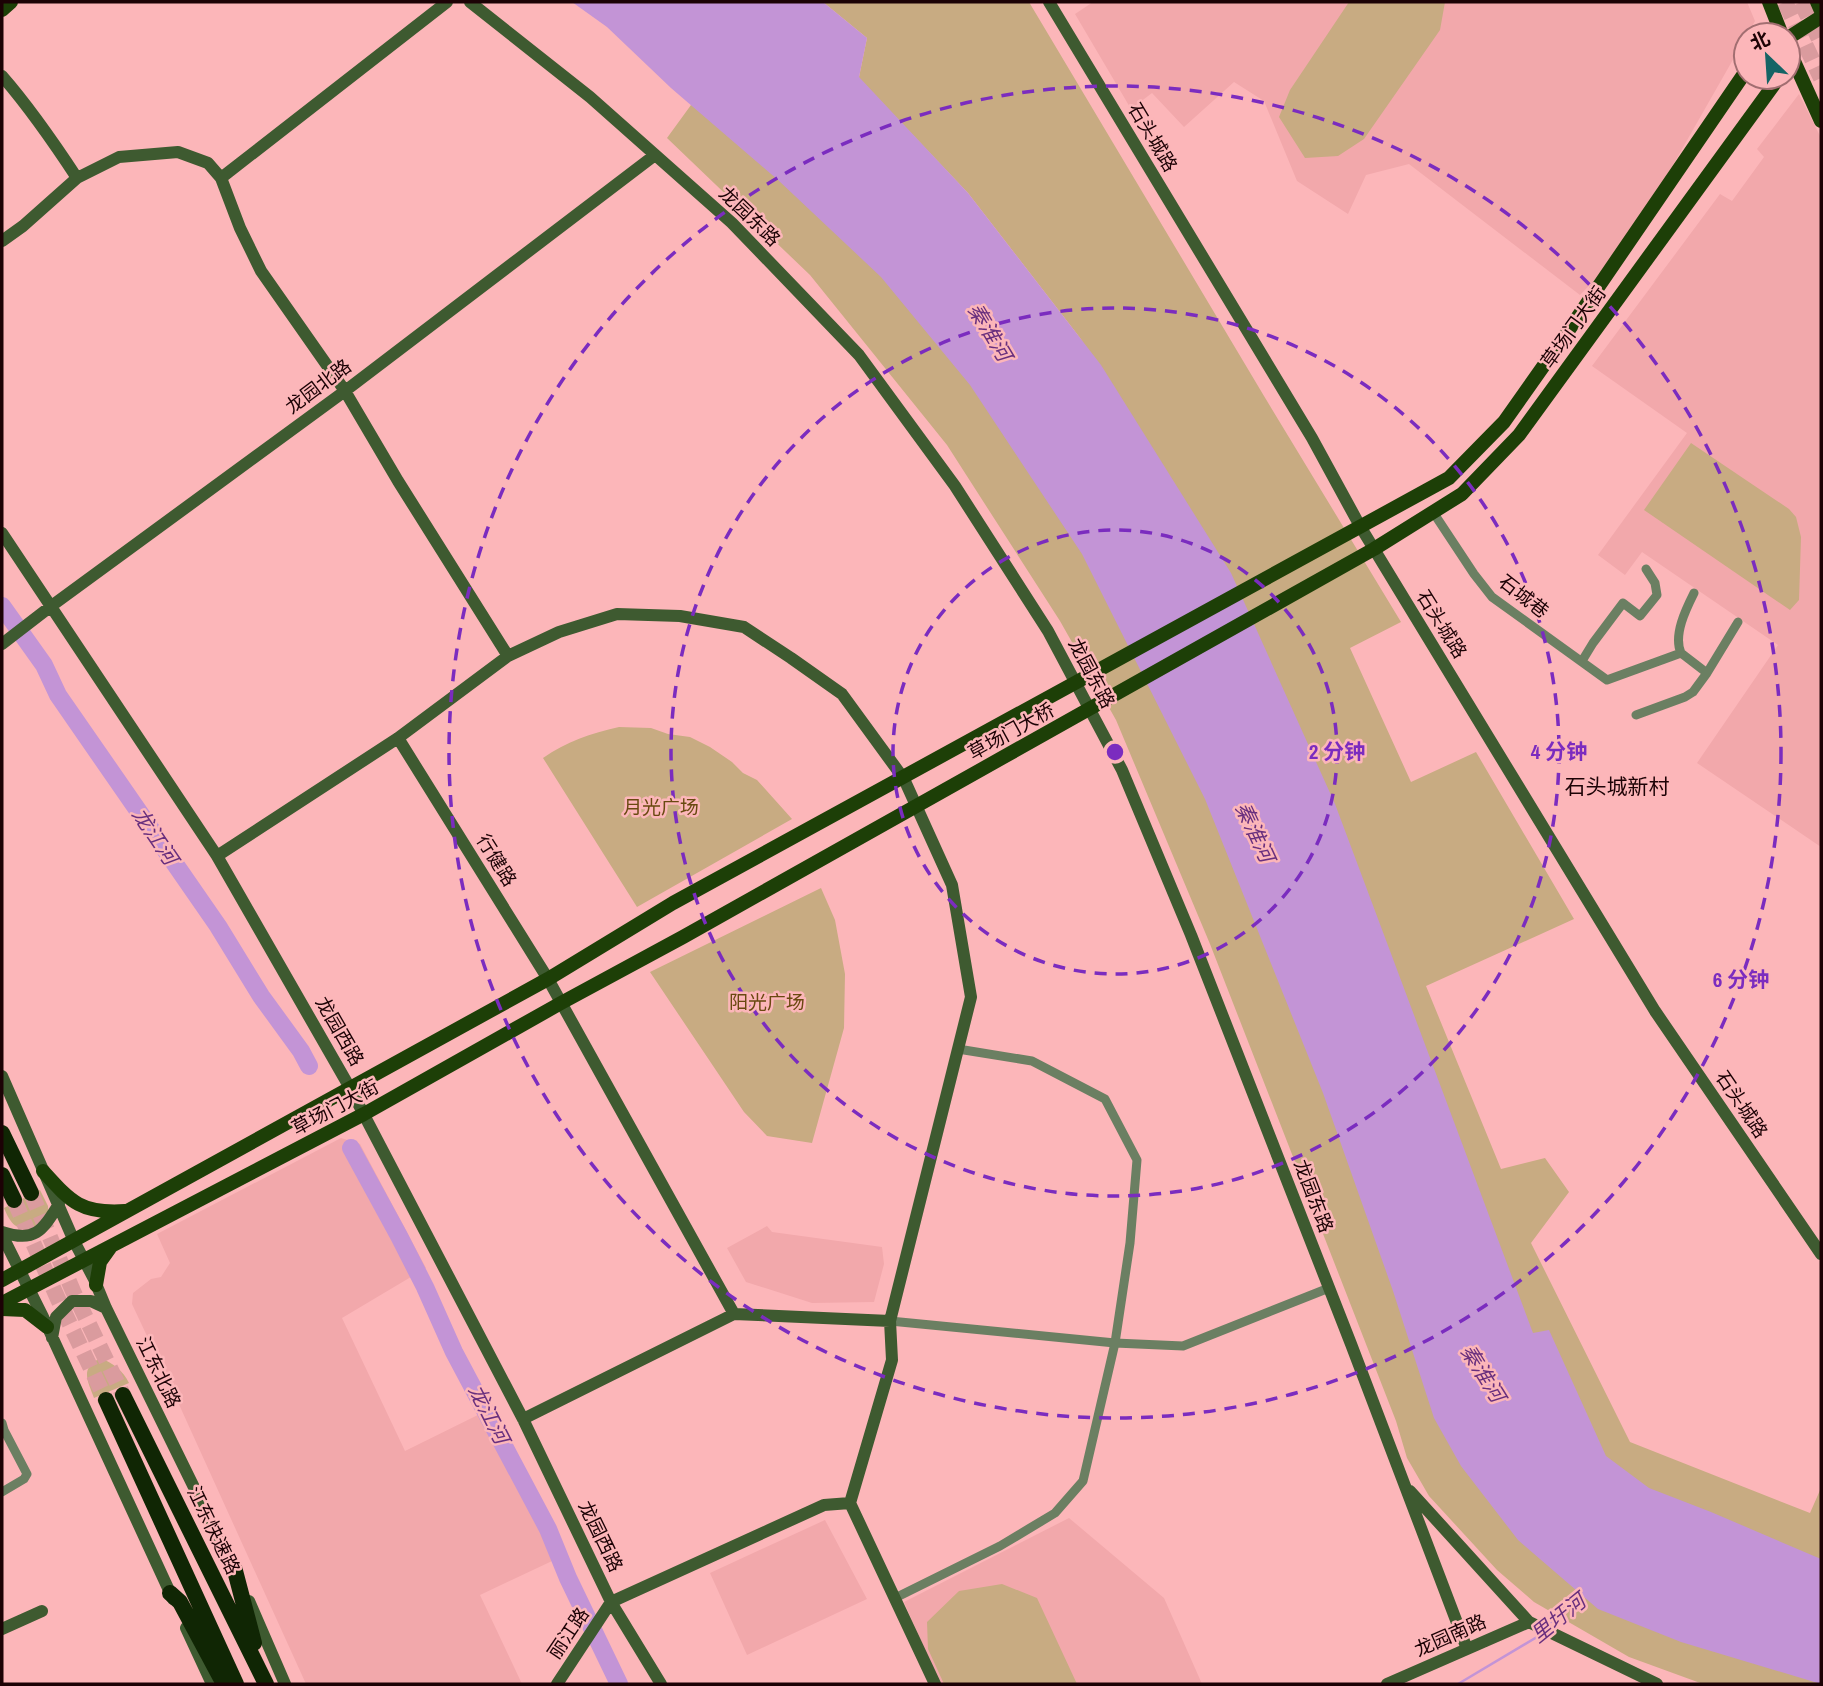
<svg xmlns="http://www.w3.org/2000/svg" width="1823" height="1686" viewBox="0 0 1823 1686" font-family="'Archivo Narrow','Noto Sans SC',sans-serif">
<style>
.built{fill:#f2a8ab}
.green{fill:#c8ab82;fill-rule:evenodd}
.water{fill:#c394d6}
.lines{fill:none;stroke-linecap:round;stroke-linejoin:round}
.stream{stroke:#c394d6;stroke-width:2.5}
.river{stroke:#c394d6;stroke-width:18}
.highway-tunnel{stroke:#da9b9e;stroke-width:16;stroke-dasharray:16 8;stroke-linecap:butt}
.street{stroke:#6b7f62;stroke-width:9}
.secondary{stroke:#3e5a30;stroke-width:12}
.primary{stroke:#1d3f07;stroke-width:14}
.highway{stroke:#102604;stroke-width:16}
.ring{fill:none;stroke:#7b2cbf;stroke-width:3.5;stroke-dasharray:12 9}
.labels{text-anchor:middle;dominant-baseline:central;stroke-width:5;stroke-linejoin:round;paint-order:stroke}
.street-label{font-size:19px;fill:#1c0205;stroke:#fcb6b9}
.park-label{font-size:19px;fill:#694910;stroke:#fcb6b9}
.water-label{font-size:21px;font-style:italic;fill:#692f7e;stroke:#fcb6b9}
.neighbourhood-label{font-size:21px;fill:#1c0205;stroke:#fcb6b9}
.centre{fill:#7b2cbf;stroke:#fcb6b9;stroke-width:3.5}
.ring-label{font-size:21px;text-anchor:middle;font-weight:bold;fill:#7b2cbf;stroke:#fcb6b9;stroke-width:5;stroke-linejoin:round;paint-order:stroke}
</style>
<rect width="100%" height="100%" fill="#fcb6b9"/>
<path class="built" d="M 1093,2 L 1747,2 L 1755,21 L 1625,249 L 1580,295 L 1409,164 L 1366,175 L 1348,214 L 1297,181 L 1264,101 L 1234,82 L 1184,127 L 1152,93 L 1131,109 L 1075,14 Z
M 1799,94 L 1821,138 L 1821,847 L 1697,763 L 1778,645 L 1642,552 L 1625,575 L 1598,555 L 1687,433 L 1592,366 L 1720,194 L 1732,201 L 1764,157 L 1757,149 Z
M 341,1138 L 360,1144 L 426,1268 L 342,1318 L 405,1451 L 490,1409 L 500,1418 L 567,1554 L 480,1595 L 522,1684 L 306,1684 L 177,1400 L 132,1304 L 133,1293 L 151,1279 L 161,1277 L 170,1263 L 157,1234 Z
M 767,1226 L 772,1232 L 882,1247 L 884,1264 L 874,1302 L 812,1303 L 746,1282 L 727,1248 Z
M 1069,1518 L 1164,1598 L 1202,1684 L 940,1684 L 904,1602 Z
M 825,1520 L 867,1599 L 747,1655 L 710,1573 Z"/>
<path class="green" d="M 823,2 L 1029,2 L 1264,396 L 1401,622 L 1350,648 L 1411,782 L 1476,752 L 1574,919 L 1426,986 L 1501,1169 L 1545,1158 L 1569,1192 L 1531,1243 L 1630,1442 L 1810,1513 L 1821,1488 L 1821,1684 L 1703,1684 L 1629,1657 L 1534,1602 L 1497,1570 L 1429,1496 L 1407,1458 L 1396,1421 L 1210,944 L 1116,720 L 1060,621 L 947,445 L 810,275 L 667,138 L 691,105 L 859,77 L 867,38 ZM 872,92 L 968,193 L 1084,343 Z
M 1349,2 L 1445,2 L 1440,30 L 1364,139 L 1338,156 L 1305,158 L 1279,117 L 1290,90 Z
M 1691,443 L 1789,509 L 1796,517 L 1801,537 L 1799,600 L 1790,610 L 1644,510 Z
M 619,727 L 651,728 L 668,734 L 690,737 L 710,747 L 732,762 L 743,773 L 757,780 L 792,819 L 637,907 L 543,758 C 566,742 591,733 619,727 Z
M 821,888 L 835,920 L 845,974 L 844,1028 L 812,1143 L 767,1136 L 744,1112 L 650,972 Z
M 40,1190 L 48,1206 L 48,1214 L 31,1230 C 14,1229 10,1222 4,1208 Z
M 101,1358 C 113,1364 123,1370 129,1383 L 94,1398 C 88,1381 79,1368 101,1358 Z
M 1002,1584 L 1037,1598 L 1077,1684 L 944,1684 L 928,1649 L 927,1622 L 959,1591 Z"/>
<path class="water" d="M 572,2 L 823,2 L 867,38 L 859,77 L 968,193 L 1101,365 L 1231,573 L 1335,804 L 1533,1333 L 1549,1330 L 1606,1456 L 1649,1488 L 1711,1512 L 1821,1559 L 1821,1684 L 1681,1642 L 1598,1609 L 1518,1540 L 1461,1466 L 1434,1418 L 1393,1291 L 1323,1093 L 1205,799 L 1082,554 L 970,385 L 881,277 L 778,180 L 671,88 L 607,27 Z"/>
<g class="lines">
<path class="stream" d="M 1548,1625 L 1569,1603 L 1582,1595
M 1458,1684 L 1537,1637 L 1541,1633"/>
<path class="river" d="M 2,606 L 44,665 L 58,695 L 218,926 L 261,996 L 301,1051 L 309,1066
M 351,1148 L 399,1236 L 425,1287 L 454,1352 L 548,1529 L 568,1578 L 619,1684"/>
<path class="highway-tunnel" d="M 1785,2 L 1821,78
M 1801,2 L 1821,43
M 31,1193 L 73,1291 L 123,1395
M 14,1200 L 58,1299 L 106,1400"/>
<path class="street" d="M 1433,512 L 1474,574 L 1492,597 L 1607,680 L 1681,653 C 1673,635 1686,609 1694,593
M 1681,653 L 1707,673 L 1738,622
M 1582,661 L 1593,643 L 1623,603 L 1640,616 L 1657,595 L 1655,583 L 1646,569
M 1636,715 L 1685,697 L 1693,692 L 1707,673
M 890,1321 L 1115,1343 L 1183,1346 L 1329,1288
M 2,1423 L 4,1430 L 27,1474 L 24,1479 L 2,1492
M 895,1598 L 1000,1546 L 1055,1513 L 1083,1481 L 1115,1343 L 1130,1243 L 1137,1160 L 1105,1099 L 1032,1061 L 958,1049"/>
<path class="secondary" d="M 470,2 L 590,97 L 732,223 L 859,355 L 955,486 L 1048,631 L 1122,770 L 1191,935 L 1351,1344 L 1467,1649
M 1049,2 L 1312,438 L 1360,526 L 1655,1011 L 1821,1254
M 2,76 C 30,108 54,143 77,178
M 221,178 L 447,2
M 2,241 L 23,226 L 77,178 L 119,157 L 178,152 L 208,163 L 221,178 L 240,228 L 261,271 L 345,391 L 398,481 L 508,656
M 2,533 L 217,856 L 350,1088 L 523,1419 L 611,1602 L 661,1684
M 2,644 L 50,607 L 345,391 L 655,155
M 398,738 L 548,979 L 734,1314
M 217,856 L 398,738 L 508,656 L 559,632 L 617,614 L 680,616 L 744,627 L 791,658 L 842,694 L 904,779 L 952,885 L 971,997 L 890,1321 L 892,1360 L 850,1503 L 935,1684
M 2,1076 L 74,1241 L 94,1279 L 106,1308 L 237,1575
M 2,1232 C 35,1243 42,1231 59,1204
M 2,1235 L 43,1317 L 173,1599
M 52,1338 L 56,1317 L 72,1301 L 91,1301 L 106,1308
M 523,1419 L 734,1314 L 890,1321
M 1410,1491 L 1529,1622 L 1657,1684
M 249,1601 L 285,1684
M 186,1628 L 212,1684
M 2,1629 L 42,1611
M 557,1684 L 611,1602 L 824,1505 L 850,1503
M 1387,1684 L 1529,1622"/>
<path class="primary" d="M 1769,2 L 1782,35
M 1817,2 L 1821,11
M 2,10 L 11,2
M 1788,38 L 1821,17
M 1788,48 L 1821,121
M 43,1171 C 71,1202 81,1214 125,1211
M 2,1280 L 548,979 L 673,903 L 1449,478 L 1504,422 L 1564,337 L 1746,71
M 96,1285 L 100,1262 L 110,1248
M 2,1303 L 364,1114 L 561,1003 L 683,937 L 1374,549 L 1462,494 L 1519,435 L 1775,83 L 1777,77
M 2,1309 L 25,1310 L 47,1327"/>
<path class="highway" d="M 2,1133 L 31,1193
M 2,1175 L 14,1200
M 123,1395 L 266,1684
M 106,1400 L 236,1684
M 234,1567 L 254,1643
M 170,1593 L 180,1602 L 224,1684"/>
</g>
<g class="ring">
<circle cx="1115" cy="752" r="222"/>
<circle cx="1115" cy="752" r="444"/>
<circle cx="1115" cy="752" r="666"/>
</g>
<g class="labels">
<g class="street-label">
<text transform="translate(1153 137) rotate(59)">石头城路</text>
<text transform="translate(750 216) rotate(44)">龙园东路</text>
<text transform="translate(1573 327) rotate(-54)">草场门大街</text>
<text transform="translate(318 386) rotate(-37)">龙园北路</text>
<text transform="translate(1524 596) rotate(38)">石城巷</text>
<text transform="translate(1442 624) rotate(58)">石头城路</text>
<text transform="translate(1092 673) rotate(62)">龙园东路</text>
<text transform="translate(1011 731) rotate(-29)">草场门大桥</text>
<text transform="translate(497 860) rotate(58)">行健路</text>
<text transform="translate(340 1031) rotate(60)">龙园西路</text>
<text transform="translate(1742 1104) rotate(56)">石头城路</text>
<text transform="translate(335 1107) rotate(-28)">草场门大街</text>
<text transform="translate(1314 1196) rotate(69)">龙园东路</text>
<text transform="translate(159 1372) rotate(64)">江东北路</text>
<text transform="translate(214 1530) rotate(64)">江东快速路</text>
<text transform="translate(601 1536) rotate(64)">龙园西路</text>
<text transform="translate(568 1633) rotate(-56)">丽江路</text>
<text transform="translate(1450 1635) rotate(-24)">龙园南路</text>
</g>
<g class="park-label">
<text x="661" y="807">月光广场</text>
<text x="767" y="1002">阳光广场</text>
</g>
<g class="water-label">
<text transform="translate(990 332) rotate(59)">秦淮河</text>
<text transform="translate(1255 832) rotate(65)">秦淮河</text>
<text transform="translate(155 836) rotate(56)">龙江河</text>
<text transform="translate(1483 1373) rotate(58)">秦淮河</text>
<text transform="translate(489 1414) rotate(63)">龙江河</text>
<text transform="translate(1558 1618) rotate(-39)">里圩河</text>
</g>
<g class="neighbourhood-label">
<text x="1617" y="786">石头城新村</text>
</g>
</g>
<circle cx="1115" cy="752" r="10" class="centre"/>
<g class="ring-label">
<text x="1337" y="759">2 分钟</text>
<text x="1559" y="759">4 分钟</text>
<text x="1741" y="987">6 分钟</text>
</g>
<rect width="1823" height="1686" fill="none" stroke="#1c0205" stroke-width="7"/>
<g transform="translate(1767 56) rotate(335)"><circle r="33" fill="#fcb6b9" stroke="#a26e71" stroke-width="2"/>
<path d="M0-5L12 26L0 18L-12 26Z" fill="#156465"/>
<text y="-10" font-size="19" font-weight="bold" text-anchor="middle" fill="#1c0205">北</text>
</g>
</svg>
